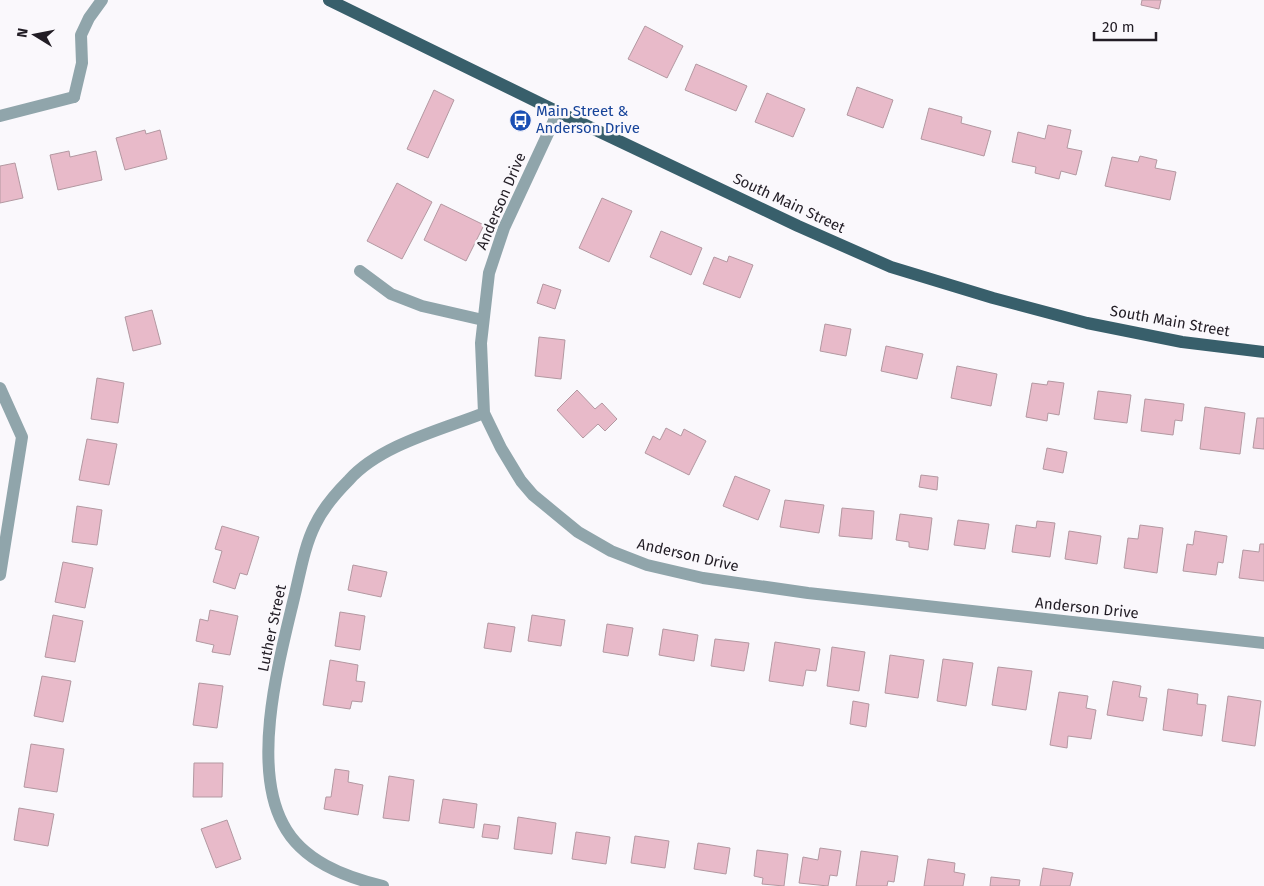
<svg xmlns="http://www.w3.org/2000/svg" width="1264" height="886" viewBox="0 0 1264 886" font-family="'Fira Sans',sans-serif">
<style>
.building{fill:#e8bac9;stroke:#b398a1}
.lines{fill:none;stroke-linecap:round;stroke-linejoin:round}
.service{stroke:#90a5ab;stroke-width:12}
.minor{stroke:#90a5ab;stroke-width:12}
.primary{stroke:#385f6b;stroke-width:12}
.labels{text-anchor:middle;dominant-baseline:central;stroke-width:5;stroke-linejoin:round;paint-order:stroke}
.transit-label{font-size:15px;fill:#164399;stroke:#faf8fc;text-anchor:start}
.street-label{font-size:15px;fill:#221d25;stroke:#faf8fc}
</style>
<rect width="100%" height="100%" fill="#faf8fc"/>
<path class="building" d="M 1142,0 L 1161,0 L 1159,9 L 1141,5 Z
M 645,26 L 683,46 L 667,78 L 628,59 Z
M 696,64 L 747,86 L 736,111 L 685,90 Z
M 857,87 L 893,100 L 883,128 L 847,115 Z
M 434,90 L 454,100 L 428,158 L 407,149 Z
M 767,93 L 805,109 L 793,137 L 755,122 Z
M 929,108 L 962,117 L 961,123 L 991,131 L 984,156 L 921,139 Z
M 1048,125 L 1071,130 L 1067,148 L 1082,151 L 1076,175 L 1061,171 L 1059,179 L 1035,173 L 1036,167 L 1012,162 L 1018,132 L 1045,139 Z
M 145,130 L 146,134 L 160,130 L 167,159 L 125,170 L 116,138 Z
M 69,151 L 70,157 L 96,151 L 102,180 L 58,190 L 50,155 Z
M 1140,156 L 1157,160 L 1155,168 L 1176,172 L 1170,200 L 1105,186 L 1112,157 L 1138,162 Z
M 15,163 L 23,198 L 0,203 L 0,166 Z
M 397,183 L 432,202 L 402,259 L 367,241 Z
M 602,198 L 632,211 L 609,262 L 579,248 Z
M 441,204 L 484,225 L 466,261 L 424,240 Z
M 661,231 L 702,248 L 691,275 L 650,257 Z
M 729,256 L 753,265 L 740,298 L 703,284 L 714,257 L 727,262 Z
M 543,284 L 561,290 L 555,309 L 537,303 Z
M 152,310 L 161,344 L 133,351 L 125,317 Z
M 825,324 L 851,329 L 846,356 L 820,351 Z
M 539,337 L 565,340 L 561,379 L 535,376 Z
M 886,346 L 923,354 L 917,379 L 881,371 Z
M 957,366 L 997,374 L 991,406 L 951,398 Z
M 97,378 L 124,383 L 118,423 L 91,419 Z
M 1048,381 L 1064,383 L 1059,415 L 1048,413 L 1047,421 L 1026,417 L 1032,383 L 1047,385 Z
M 577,390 L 595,409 L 602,403 L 617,419 L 605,431 L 598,424 L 583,438 L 557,410 Z
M 1098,391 L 1131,395 L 1127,423 L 1094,419 Z
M 1145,399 L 1184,404 L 1182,421 L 1175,420 L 1173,435 L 1141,431 Z
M 1205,407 L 1245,413 L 1240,454 L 1200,449 Z
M 1257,418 L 1264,418 L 1264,449 L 1253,448 Z
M 666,428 L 681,436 L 684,429 L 706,441 L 689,475 L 645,453 L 653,436 L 660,440 Z
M 87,439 L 117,444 L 109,485 L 79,480 Z
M 1047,448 L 1067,452 L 1063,473 L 1043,469 Z
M 921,475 L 938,477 L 937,490 L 919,487 Z
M 735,476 L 770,490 L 758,520 L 723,506 Z
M 785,500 L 824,505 L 819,533 L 780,527 Z
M 77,506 L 102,510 L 97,545 L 72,542 Z
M 842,508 L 874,511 L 872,539 L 839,536 Z
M 900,514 L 932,518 L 928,550 L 909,547 L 909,542 L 896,540 Z
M 958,520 L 989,524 L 985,549 L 954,545 Z
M 1037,521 L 1055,523 L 1050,557 L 1012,552 L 1016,525 L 1036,528 Z
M 1140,525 L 1163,528 L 1157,573 L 1124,568 L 1128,538 L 1138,539 Z
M 222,526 L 259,537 L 247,575 L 240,573 L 235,589 L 213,582 L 222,551 L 215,549 Z
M 1069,531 L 1101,536 L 1097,564 L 1065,559 Z
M 1195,531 L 1227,536 L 1223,563 L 1218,562 L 1216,575 L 1183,571 L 1187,544 L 1193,545 Z
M 1260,544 L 1264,544 L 1264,581 L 1239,578 L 1243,550 L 1259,552 Z
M 63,562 L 93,568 L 85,608 L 55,602 Z
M 353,565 L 387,572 L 381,597 L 348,590 Z
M 210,610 L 238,616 L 230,655 L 212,652 L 214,645 L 196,641 L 200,619 L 208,621 Z
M 340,612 L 365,616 L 360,650 L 335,646 Z
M 53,615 L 83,621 L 75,662 L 45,657 Z
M 532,615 L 565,620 L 561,646 L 528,641 Z
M 488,623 L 515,627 L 511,652 L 484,648 Z
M 607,624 L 633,628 L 628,656 L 603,652 Z
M 663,629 L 698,635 L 694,661 L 659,655 Z
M 715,639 L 749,643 L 744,671 L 711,666 Z
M 775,642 L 820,649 L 816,671 L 806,670 L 803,686 L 769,681 Z
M 832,647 L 865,652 L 859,691 L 827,686 Z
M 890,655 L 924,660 L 918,698 L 885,693 Z
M 943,659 L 973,663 L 966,706 L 937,701 Z
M 330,660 L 358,665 L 356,681 L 365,682 L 362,702 L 352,701 L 350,709 L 323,705 Z
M 998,667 L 1032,671 L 1026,710 L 992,705 Z
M 42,676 L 71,681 L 63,722 L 34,716 Z
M 1113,681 L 1141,686 L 1139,697 L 1147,698 L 1143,721 L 1107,715 Z
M 199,683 L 223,686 L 217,728 L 193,725 Z
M 1168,689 L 1198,694 L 1197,704 L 1206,705 L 1202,736 L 1163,730 Z
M 1059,692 L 1088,696 L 1086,708 L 1096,710 L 1091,739 L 1068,736 L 1067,748 L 1050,745 Z
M 1228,696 L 1261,701 L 1255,746 L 1222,741 Z
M 853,701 L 869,704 L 866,727 L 850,724 Z
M 31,744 L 64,749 L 57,792 L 24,787 Z
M 194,763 L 223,763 L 222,797 L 193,797 Z
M 335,769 L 349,771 L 348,782 L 363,785 L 358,815 L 324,809 L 326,797 L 331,797 Z
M 389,776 L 414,780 L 409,821 L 383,818 Z
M 443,799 L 477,804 L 474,828 L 439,823 Z
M 19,808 L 54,814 L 48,846 L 14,840 Z
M 518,817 L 556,823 L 552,854 L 514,849 Z
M 227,820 L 241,859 L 216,868 L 201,829 Z
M 484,824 L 500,826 L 498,839 L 482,837 Z
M 576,832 L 610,837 L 606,864 L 572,859 Z
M 635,836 L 669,841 L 665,868 L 631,863 Z
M 698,843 L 730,848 L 726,874 L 694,869 Z
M 820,848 L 841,851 L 837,876 L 830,875 L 828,886 L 799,883 L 803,857 L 818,860 Z
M 757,850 L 788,854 L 784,886 L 762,884 L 763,878 L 754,876 Z
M 861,851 L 898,856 L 894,882 L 888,881 L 887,886 L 856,886 Z
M 928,859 L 955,863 L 954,872 L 965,874 L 963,886 L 924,886 Z
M 1043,868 L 1073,873 L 1070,886 L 1040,886 Z
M 991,877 L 1020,880 L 1019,886 L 990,886 Z"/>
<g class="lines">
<path class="service" d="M 74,97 L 82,63 L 81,35 L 89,18 L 102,0
M 360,271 L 391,294 L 422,306 L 483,320"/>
<path class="minor" d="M 558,112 L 504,228 L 489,273 L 481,343 L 484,413 L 501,448 L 521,481 L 533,495 L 578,532 L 611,551 L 647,565 L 703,578 L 808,593 L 1264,643
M 0,116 L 74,97
M 0,388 L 22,437 L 0,575
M 383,886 C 345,877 302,861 283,824 C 251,764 279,661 294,598 C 300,574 304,547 315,525 C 323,508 336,493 349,480 C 380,445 441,430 484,413"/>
<path class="primary" d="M 329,0 L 558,112 L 798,226 L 891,267 L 993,298 L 1087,323 L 1182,342 L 1264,352"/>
</g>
<defs>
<symbol id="bus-disc" viewBox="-11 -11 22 22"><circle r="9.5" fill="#1a4fb4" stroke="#faf8fc"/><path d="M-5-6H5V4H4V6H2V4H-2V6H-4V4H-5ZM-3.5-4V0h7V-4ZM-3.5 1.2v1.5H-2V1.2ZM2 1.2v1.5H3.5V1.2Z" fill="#fff"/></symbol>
</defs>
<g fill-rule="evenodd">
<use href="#bus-disc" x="508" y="108" width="25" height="25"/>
</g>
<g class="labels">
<g class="transit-label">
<text x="536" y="111">Main Street &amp;<tspan x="536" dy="17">Anderson Drive</tspan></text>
</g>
<g class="street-label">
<text transform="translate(501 201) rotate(-67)">Anderson Drive</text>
<text transform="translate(789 203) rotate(25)">South Main Street</text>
<text transform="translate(1170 321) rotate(10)">South Main Street</text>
<text transform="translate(688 555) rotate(13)">Anderson Drive</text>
<text transform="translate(1087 608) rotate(6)">Anderson Drive</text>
<text transform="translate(272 628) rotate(-78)">Luther Street</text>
</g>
</g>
<g transform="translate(35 35) rotate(280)" stroke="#faf8fc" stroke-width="4" paint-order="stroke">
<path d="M0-4L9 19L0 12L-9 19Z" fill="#221d25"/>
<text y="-8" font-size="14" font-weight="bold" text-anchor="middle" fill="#221d25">N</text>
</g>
<path d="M1094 32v8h62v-8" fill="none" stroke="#221d25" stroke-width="2.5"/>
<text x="1102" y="32" font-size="15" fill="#221d25" stroke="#faf8fc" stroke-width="4" paint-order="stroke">20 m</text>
</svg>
